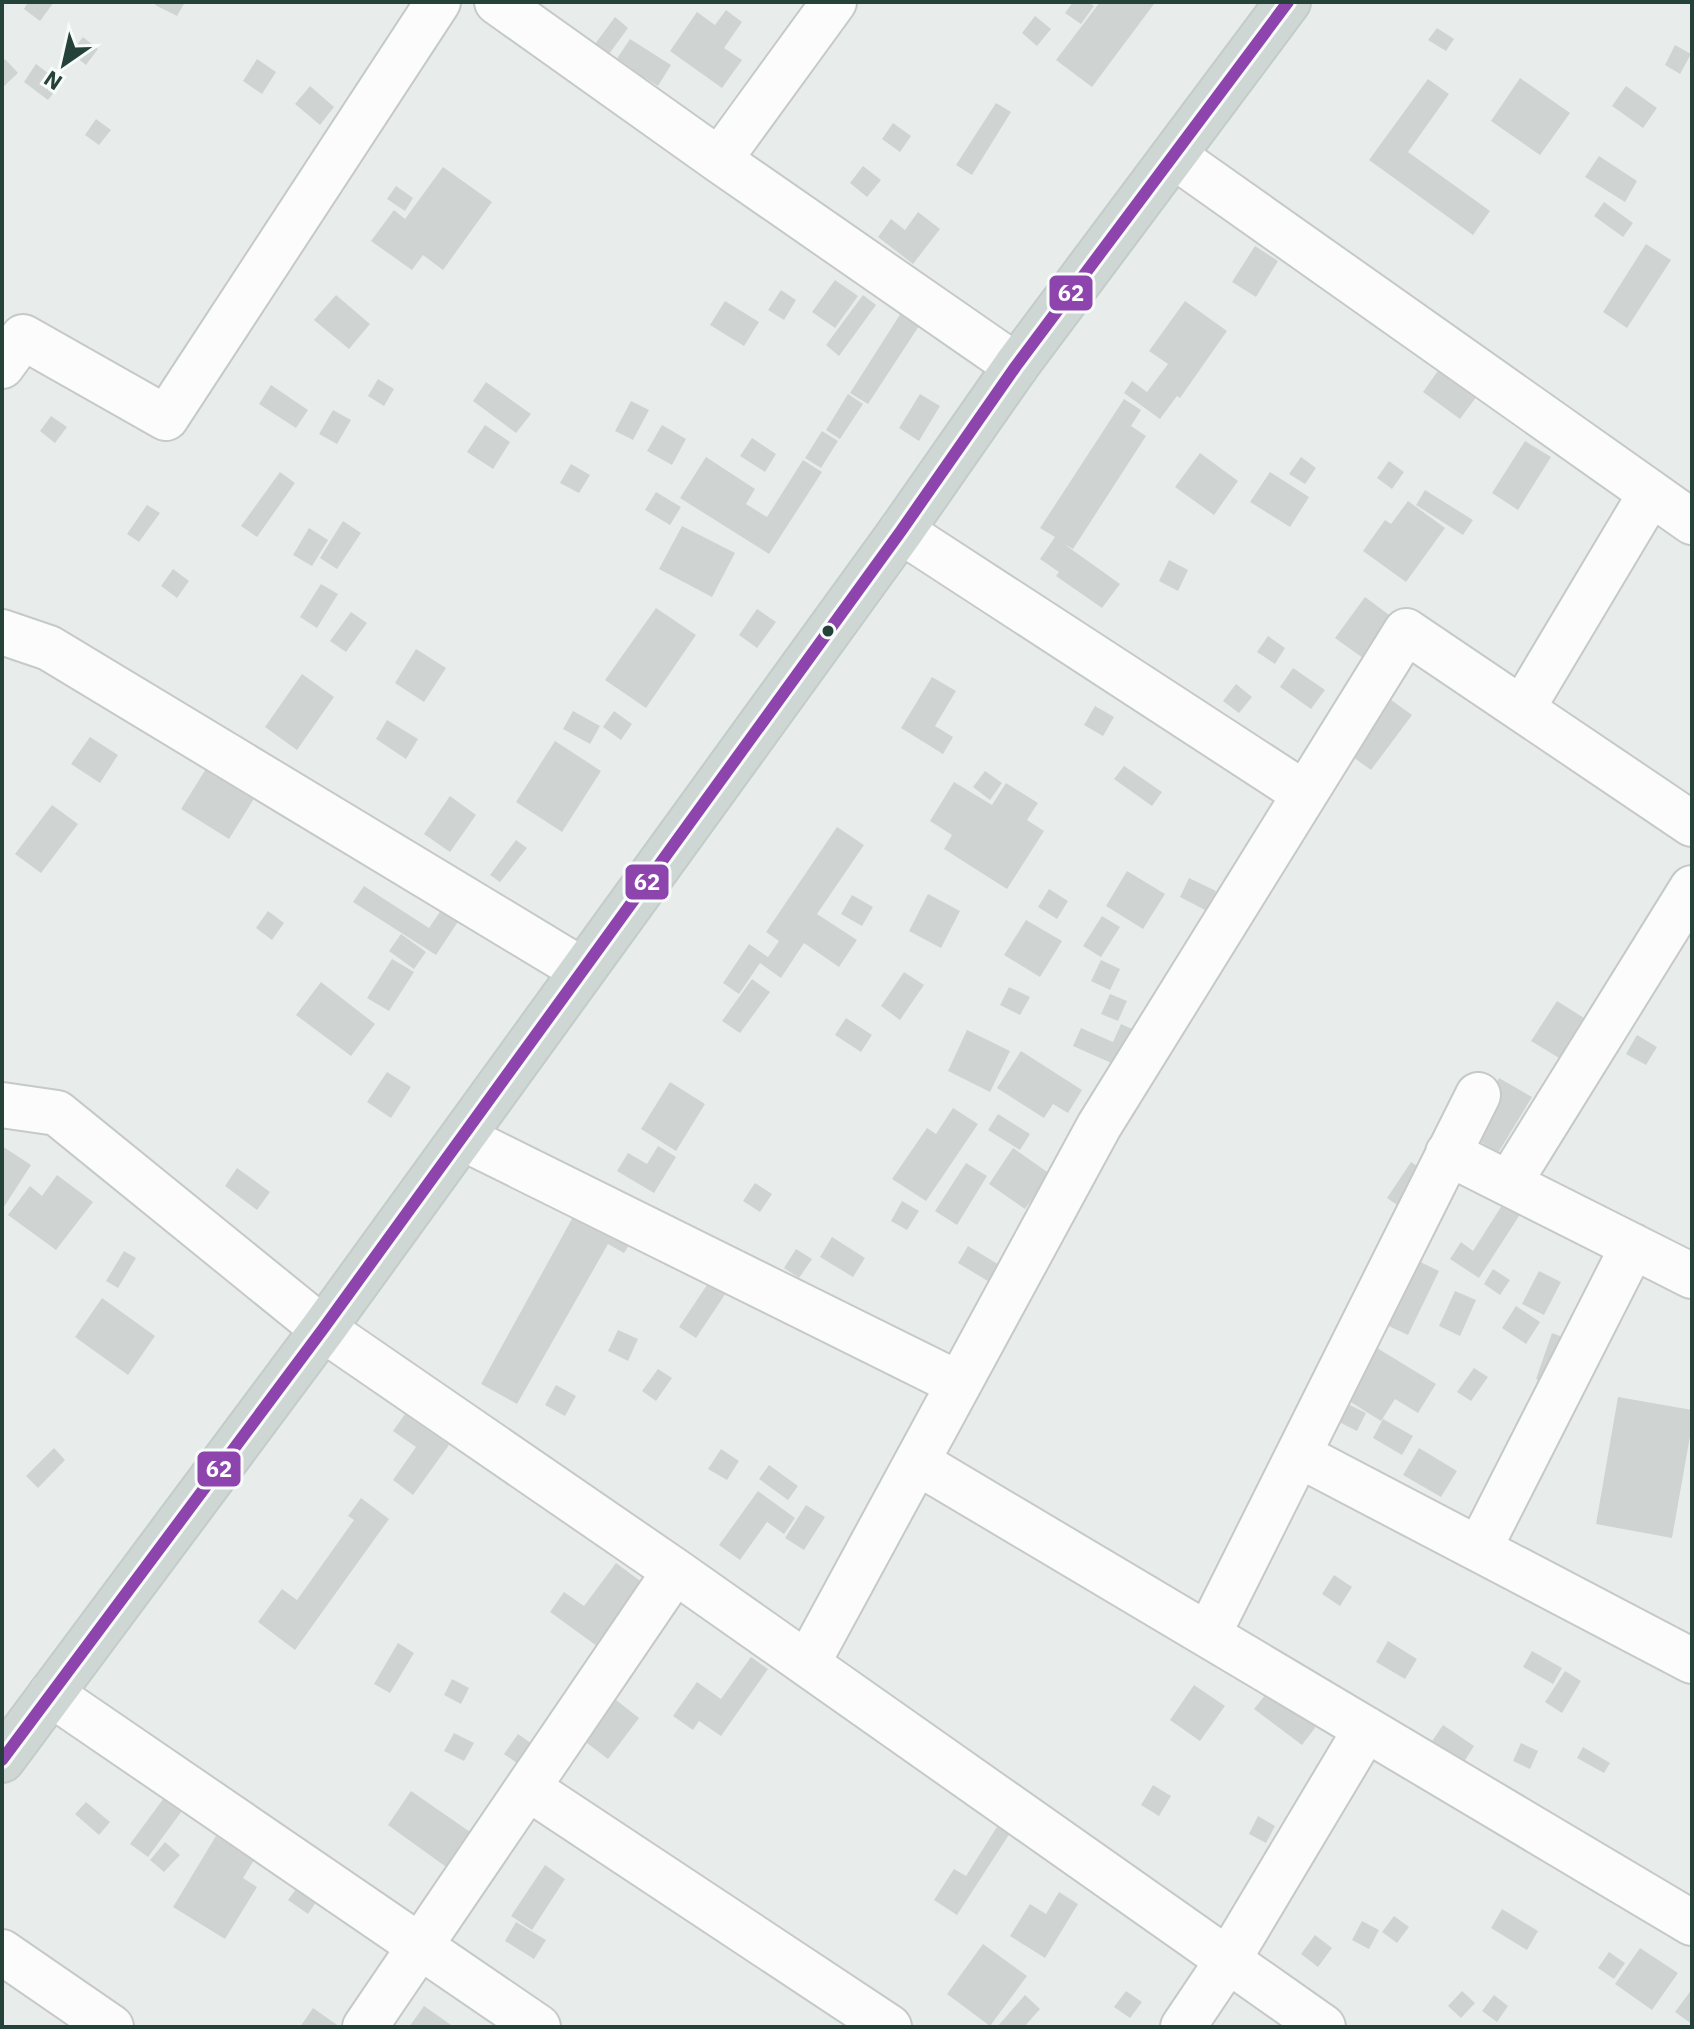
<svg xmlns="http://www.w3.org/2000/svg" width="1694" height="2029" viewBox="0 0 1694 2029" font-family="'IBM Plex Sans',sans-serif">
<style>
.building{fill:#cfd4d2}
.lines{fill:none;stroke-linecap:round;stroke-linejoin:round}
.minor-casing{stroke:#c5cac8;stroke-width:48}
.major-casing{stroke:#c3ccc9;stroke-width:48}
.minor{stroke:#fcfcfc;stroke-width:44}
.major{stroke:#cfd7d5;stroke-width:44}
.bus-1-casing{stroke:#f7fbf9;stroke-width:18}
.bus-1{stroke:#8e44ad;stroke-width:12}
.bus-dot{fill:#24423a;stroke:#f7fbf9;stroke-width:3}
.line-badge{stroke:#f7fbf9;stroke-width:3}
.badge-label{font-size:22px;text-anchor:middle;font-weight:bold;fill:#fff}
</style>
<rect width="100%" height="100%" fill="#e8edeb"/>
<path class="building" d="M 28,2 L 54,2 L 40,21 L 24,9 Z
M 157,2 L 185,2 L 177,16 L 155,5 Z
M 1073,2 L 1088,2 L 1094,6 L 1081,24 L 1065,13 Z
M 1100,2 L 1152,2 L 1154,4 L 1092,87 L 1056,60 Z
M 726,10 L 742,22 L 724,48 L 742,60 L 722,88 L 670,51 L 697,12 L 715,25 Z
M 1035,16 L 1051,29 L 1037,46 L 1022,33 Z
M 615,17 L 628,28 L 609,54 L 595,44 Z
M 1437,28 L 1454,39 L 1446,51 L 1428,40 Z
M 83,37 L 98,49 L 86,65 L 71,53 Z
M 630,39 L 671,65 L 658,86 L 616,60 Z
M 1675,45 L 1691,54 L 1680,74 L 1665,65 Z
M 5,59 L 18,73 L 2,88 L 2,62 Z
M 257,59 L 276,72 L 262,94 L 243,81 Z
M 36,64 L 61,83 L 48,100 L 24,82 Z
M 1520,78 L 1570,113 L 1540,155 L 1491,121 Z
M 1428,79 L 1449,94 L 1408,152 L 1490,211 L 1473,235 L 1369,160 Z
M 310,86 L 334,107 L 320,125 L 295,104 Z
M 1626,86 L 1657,108 L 1643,128 L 1612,106 Z
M 996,103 L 1011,112 L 972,175 L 956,165 Z
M 96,119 L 111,130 L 99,145 L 85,135 Z
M 893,123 L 911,136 L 900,152 L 882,139 Z
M 1599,156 L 1637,181 L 1625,202 L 1585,177 Z
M 863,166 L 881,180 L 867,197 L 850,183 Z
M 443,167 L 492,202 L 443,270 L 423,255 L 412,270 L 371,241 L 394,210 L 405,219 Z
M 396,186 L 413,198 L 405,211 L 387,199 Z
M 1604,202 L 1633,223 L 1623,237 L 1594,216 Z
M 918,212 L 940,229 L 913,264 L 878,237 L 891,219 L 905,230 Z
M 1646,244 L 1671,260 L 1627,328 L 1603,312 Z
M 1255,246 L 1278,261 L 1256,297 L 1232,282 Z
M 835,280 L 858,296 L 835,328 L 812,312 Z
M 781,290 L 796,300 L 784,320 L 768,310 Z
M 336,295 L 370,324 L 349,349 L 314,320 Z
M 863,295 L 876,305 L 839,356 L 826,345 Z
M 725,301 L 759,322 L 744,346 L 710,325 Z
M 1185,301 L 1227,331 L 1180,398 L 1177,396 L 1160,419 L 1124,393 L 1132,381 L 1147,392 L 1168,364 L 1149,351 Z
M 901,313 L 919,326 L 868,404 L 850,393 Z
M 1442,365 L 1480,392 L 1460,419 L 1423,392 Z
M 378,379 L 394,389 L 384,406 L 368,396 Z
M 486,382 L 531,414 L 516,433 L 473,401 Z
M 271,385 L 308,410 L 296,428 L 259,404 Z
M 848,394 L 863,404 L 840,439 L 826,430 Z
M 920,394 L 940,406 L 919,441 L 899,428 Z
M 1124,399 L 1141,410 L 1131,426 L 1146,436 L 1073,549 L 1064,544 L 1120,584 L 1102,608 L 1056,576 L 1059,572 L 1040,559 L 1055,537 L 1040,528 Z
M 631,401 L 649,410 L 633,440 L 615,431 Z
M 333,410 L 351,420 L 337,444 L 319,434 Z
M 51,416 L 67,427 L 55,443 L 40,431 Z
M 485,425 L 510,442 L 493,469 L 467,452 Z
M 662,425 L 686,439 L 672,465 L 647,451 Z
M 822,431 L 838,441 L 821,468 L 805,458 Z
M 752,438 L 776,454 L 765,472 L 740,456 Z
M 1525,441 L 1551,457 L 1518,510 L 1492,493 Z
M 1200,453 L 1238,481 L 1214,515 L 1175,487 Z
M 706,457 L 755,489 L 746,504 L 767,517 L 803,460 L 822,472 L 769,554 L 680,498 Z
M 1301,457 L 1316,468 L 1305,484 L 1289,474 Z
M 1389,461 L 1404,472 L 1392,489 L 1377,478 Z
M 571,464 L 590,475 L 579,493 L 560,483 Z
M 280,472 L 295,483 L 257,537 L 241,526 Z
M 1270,472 L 1309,497 L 1290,527 L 1250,502 Z
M 1425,490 L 1473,520 L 1463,535 L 1416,505 Z
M 656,492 L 681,507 L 670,525 L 645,510 Z
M 1408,501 L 1445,528 L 1406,582 L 1363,551 L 1385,520 L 1391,524 Z
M 147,505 L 160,513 L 139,542 L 127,534 Z
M 343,521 L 361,533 L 337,569 L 320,558 Z
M 682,526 L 735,553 L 712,597 L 659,569 Z
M 309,528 L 328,540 L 312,566 L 293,555 Z
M 1169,560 L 1188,570 L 1178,591 L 1159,581 Z
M 173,569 L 189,581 L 177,598 L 161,586 Z
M 321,584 L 338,594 L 317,628 L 300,617 Z
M 1365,597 L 1396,620 L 1367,661 L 1335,638 Z
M 656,608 L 696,635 L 646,708 L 605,680 Z
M 757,609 L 776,622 L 757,648 L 739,635 Z
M 351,612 L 367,623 L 346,652 L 330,641 Z
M 1268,636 L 1285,648 L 1275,664 L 1257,652 Z
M 416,649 L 446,668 L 424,702 L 395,683 Z
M 1293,668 L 1325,690 L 1311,709 L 1280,687 Z
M 302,674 L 334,697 L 297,750 L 265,727 Z
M 932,677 L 956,691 L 935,726 L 953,737 L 943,754 L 901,728 Z
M 1236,684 L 1252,697 L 1239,713 L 1223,701 Z
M 1383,694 L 1412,715 L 1371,770 L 1342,749 Z
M 1095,706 L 1114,717 L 1103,736 L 1084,725 Z
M 573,711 L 600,726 L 590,744 L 563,729 Z
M 614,711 L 632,724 L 621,740 L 603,727 Z
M 387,720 L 418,739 L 406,759 L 376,739 Z
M 90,737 L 118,755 L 100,783 L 71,764 Z
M 555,741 L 601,771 L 562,832 L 516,802 Z
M 217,751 L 265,781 L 229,839 L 181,809 Z
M 1124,766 L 1162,792 L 1152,806 L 1114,779 Z
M 985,771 L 1002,783 L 990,800 L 973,787 Z
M 954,782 L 992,805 L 1006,783 L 1038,803 L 1027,820 L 1044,831 L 1007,889 L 944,849 L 952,835 L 930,821 Z
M 450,796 L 476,815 L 450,852 L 424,834 Z
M 52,805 L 78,824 L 41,873 L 15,854 Z
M 837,827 L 864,845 L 817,914 L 857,940 L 839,967 L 804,943 L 781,978 L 760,963 L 739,994 L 723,983 L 749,944 L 768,957 L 779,941 L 766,932 Z
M 516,840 L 527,848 L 500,882 L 490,875 Z
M 1127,871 L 1165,894 L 1143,929 L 1106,906 Z
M 1189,878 L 1216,891 L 1207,911 L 1180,897 Z
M 364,886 L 429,928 L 452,894 L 469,905 L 436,955 L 353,902 Z
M 1049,889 L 1068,901 L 1057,919 L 1038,907 Z
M 928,894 L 960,911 L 941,948 L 909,931 Z
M 852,895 L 873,907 L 862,926 L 841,914 Z
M 268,911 L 284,923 L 272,940 L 256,928 Z
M 1102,916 L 1120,927 L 1101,957 L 1083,946 Z
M 1026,920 L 1062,941 L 1040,977 L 1004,955 Z
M 401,934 L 426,952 L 414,969 L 389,951 Z
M 392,959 L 414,972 L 389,1011 L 367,998 Z
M 1101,960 L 1120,969 L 1110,990 L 1091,981 Z
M 904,972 L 924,985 L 900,1020 L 881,1006 Z
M 752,979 L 770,992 L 740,1033 L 722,1021 Z
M 321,982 L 375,1024 L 351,1056 L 296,1015 Z
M 1009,987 L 1030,997 L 1020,1015 L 1000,1005 Z
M 1110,994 L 1127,1001 L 1118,1021 L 1101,1014 Z
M 1557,1001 L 1584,1018 L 1559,1058 L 1531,1041 Z
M 846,1018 L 872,1035 L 861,1052 L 835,1035 Z
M 1121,1024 L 1141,1033 L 1125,1069 L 1073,1046 L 1081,1028 L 1113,1042 Z
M 967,1030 L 1010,1051 L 990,1092 L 948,1071 Z
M 1637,1035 L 1657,1047 L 1646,1065 L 1626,1054 Z
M 1021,1051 L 1082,1090 L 1068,1113 L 1053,1104 L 1044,1118 L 997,1088 Z
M 387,1072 L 411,1087 L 391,1118 L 367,1102 Z
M 1499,1078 L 1532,1097 L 1498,1153 L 1467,1133 Z
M 670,1082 L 705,1104 L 676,1151 L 641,1129 Z
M 953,1108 L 978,1124 L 926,1201 L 892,1179 L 927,1128 L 936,1134 Z
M 998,1114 L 1030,1134 L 1020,1150 L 988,1130 Z
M 2,1146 L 31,1165 L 2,1210 Z
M 658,1146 L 676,1157 L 654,1193 L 617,1171 L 628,1153 L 647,1164 Z
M 1013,1148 L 1050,1174 L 1025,1209 L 989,1184 Z
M 1411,1162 L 1452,1190 L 1428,1226 L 1387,1198 Z
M 966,1163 L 987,1176 L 957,1225 L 935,1211 Z
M 237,1168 L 270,1192 L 257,1210 L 225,1186 Z
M 57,1175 L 93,1202 L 56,1250 L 8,1215 L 30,1186 L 42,1196 Z
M 755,1183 L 772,1194 L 760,1212 L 743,1201 Z
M 1513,1188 L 1530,1199 L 1479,1278 L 1450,1259 L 1461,1242 L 1473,1251 Z
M 902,1201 L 919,1211 L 907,1230 L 891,1221 Z
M 579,1206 L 634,1237 L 624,1253 L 608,1244 L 517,1404 L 481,1384 Z
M 832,1237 L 865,1258 L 853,1277 L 820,1257 Z
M 1381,1243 L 1439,1271 L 1408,1335 L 1350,1308 Z
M 968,1246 L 1001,1266 L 991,1283 L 958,1263 Z
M 796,1249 L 812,1259 L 799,1278 L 784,1268 Z
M 124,1251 L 136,1258 L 118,1288 L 106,1281 Z
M 1493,1269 L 1510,1280 L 1500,1295 L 1484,1284 Z
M 1539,1271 L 1561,1282 L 1544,1315 L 1522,1304 Z
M 713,1276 L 730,1287 L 696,1338 L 679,1327 Z
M 1455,1291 L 1476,1300 L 1460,1336 L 1439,1326 Z
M 102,1298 L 155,1336 L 128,1375 L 75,1337 Z
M 1516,1306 L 1540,1322 L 1526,1344 L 1502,1328 Z
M 618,1330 L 638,1339 L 628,1361 L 608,1351 Z
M 1552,1333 L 1573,1341 L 1556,1386 L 1536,1379 Z
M 1377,1348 L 1436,1384 L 1418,1413 L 1395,1399 L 1381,1421 L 1346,1399 Z
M 1474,1368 L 1488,1377 L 1471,1401 L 1457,1392 Z
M 658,1369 L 672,1378 L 656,1401 L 642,1391 Z
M 556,1385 L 576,1396 L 565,1416 L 545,1405 Z
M 1618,1397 L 1692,1410 L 1692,1425 L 1672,1538 L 1596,1524 Z
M 1342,1401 L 1366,1413 L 1357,1431 L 1333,1419 Z
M 405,1414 L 449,1445 L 413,1495 L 393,1480 L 416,1447 L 393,1431 Z
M 1383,1419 L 1413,1436 L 1402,1455 L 1373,1438 Z
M 54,1448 L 65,1460 L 38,1488 L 26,1476 Z
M 1419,1448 L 1457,1471 L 1441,1497 L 1403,1475 Z
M 721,1449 L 739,1461 L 727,1480 L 708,1469 Z
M 769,1465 L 798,1486 L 788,1500 L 759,1479 Z
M 758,1491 L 795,1518 L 784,1534 L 767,1522 L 740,1560 L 719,1545 Z
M 361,1498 L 389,1519 L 295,1650 L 258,1622 L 282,1589 L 297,1600 L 354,1520 L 348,1516 Z
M 806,1505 L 825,1517 L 804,1550 L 785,1538 Z
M 616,1563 L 658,1594 L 612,1657 L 550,1612 L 564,1592 L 584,1606 Z
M 1334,1575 L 1352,1587 L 1340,1606 L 1322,1594 Z
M 1388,1641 L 1417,1659 L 1405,1679 L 1376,1662 Z
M 398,1643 L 414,1653 L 390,1693 L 374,1684 Z
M 1532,1651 L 1562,1668 L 1553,1684 L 1523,1667 Z
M 751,1657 L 768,1669 L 721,1736 L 699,1721 L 693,1730 L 673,1716 L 697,1682 L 721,1699 Z
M 1565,1671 L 1581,1681 L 1562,1713 L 1545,1702 Z
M 452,1679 L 469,1688 L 461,1704 L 444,1695 Z
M 1194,1685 L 1225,1706 L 1200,1741 L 1170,1720 Z
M 1270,1689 L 1318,1724 L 1302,1745 L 1254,1709 Z
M 606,1692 L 639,1718 L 608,1759 L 574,1733 Z
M 1443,1725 L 1474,1746 L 1462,1765 L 1430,1744 Z
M 454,1733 L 474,1743 L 464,1761 L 444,1751 Z
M 518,1734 L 548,1755 L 534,1775 L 504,1754 Z
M 1521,1743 L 1538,1751 L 1530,1769 L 1513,1761 Z
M 1583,1747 L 1610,1763 L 1604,1773 L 1577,1758 Z
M 1153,1785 L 1171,1796 L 1159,1816 L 1141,1805 Z
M 172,1787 L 190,1800 L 148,1857 L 130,1844 Z
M 411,1791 L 473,1834 L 449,1869 L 388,1825 Z
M 86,1802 L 110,1822 L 99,1835 L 75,1814 Z
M 1258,1816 L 1275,1826 L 1266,1843 L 1249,1834 Z
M 1000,1822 L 1012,1830 L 957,1915 L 934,1900 L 954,1869 L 966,1876 Z
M 216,1836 L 254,1860 L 243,1878 L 257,1887 L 225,1939 L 173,1907 Z
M 165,1842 L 180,1855 L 164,1872 L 150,1860 Z
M 545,1865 L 565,1879 L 532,1930 L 511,1916 Z
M 304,1878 L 323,1892 L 308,1914 L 288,1900 Z
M 1059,1892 L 1078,1904 L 1045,1958 L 1010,1936 L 1030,1904 L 1046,1914 Z
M 1502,1909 L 1538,1931 L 1527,1950 L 1491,1928 Z
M 1394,1916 L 1409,1927 L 1397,1943 L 1382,1932 Z
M 1362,1921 L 1379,1930 L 1369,1949 L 1352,1940 Z
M 516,1922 L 546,1940 L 534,1959 L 505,1941 Z
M 1315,1935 L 1332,1948 L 1318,1967 L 1301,1954 Z
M 983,1944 L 1027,1976 L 990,2026 L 947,1994 Z
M 1640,1948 L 1678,1973 L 1652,2010 L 1615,1984 Z
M 1609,1952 L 1625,1963 L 1614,1979 L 1598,1968 Z
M 1692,1989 L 1692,2024 L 1675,2012 Z
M 1126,1991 L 1142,2002 L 1130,2018 L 1114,2007 Z
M 1462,1991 L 1475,2003 L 1461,2018 L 1448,2006 Z
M 1025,1995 L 1040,2009 L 1024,2027 L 997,2027 Z
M 1494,1995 L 1508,2006 L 1497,2022 L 1482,2011 Z
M 424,2006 L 454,2027 L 409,2027 Z
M 313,2008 L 340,2027 L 300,2027 Z"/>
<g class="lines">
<defs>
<path id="minor" d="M 497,2 L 719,160 L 1016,366
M 1174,156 L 1692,522
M 719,160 L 834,2
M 2,366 L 23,337 L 166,418 L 438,2
M 901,531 L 1305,794
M 2,632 L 49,648 L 582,970
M 1522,709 L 1651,493
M 2,1105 L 57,1113 L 323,1329 L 675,1571 L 1323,2027
M 463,1138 L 959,1384
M 1448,1153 L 1692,1276
M 1509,1183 L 1692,888
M 1299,1455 L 1692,1661
M 917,1462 L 1692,1923
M 1479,1549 L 1633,1246
M 1208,1635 L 1478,1095
M 807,1664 L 1099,1126 L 1406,631 L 1692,824
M 51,1694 L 538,2027
M 528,1788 L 889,2027
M 2,1952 L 111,2027
M 365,2027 L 675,1571
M 1183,2027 L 1228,1960 L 1366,1729"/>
<path id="major" d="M 2,1760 L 323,1329 L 901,531 L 1016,366 L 1288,2"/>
</defs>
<use href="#minor" class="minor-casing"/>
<use href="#major" class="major-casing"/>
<use href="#minor" class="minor"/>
<use href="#major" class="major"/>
<defs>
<path id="bus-1" d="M 2,1760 L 323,1329 L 901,531 L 1016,366 L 1288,2"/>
</defs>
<use href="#bus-1" class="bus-1-casing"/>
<use href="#bus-1" class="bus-1"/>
</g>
<circle class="bus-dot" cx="828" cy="631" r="7"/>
<g class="line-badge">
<rect x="1048" y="274" width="46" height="38" rx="8" fill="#8e44ad"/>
<rect x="624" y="863" width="46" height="38" rx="8" fill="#8e44ad"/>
<rect x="196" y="1450" width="46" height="38" rx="8" fill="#8e44ad"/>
</g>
<g class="badge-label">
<text x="1071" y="301">62</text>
<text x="647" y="890">62</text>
<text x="219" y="1477">62</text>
</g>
<rect width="1694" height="2029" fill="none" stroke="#24423a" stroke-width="8"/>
<g transform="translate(64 64) rotate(214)" stroke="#f7fbf9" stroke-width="6" paint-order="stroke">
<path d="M0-6L14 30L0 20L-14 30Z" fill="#24423a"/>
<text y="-12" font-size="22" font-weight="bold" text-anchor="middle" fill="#24423a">N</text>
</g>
</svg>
